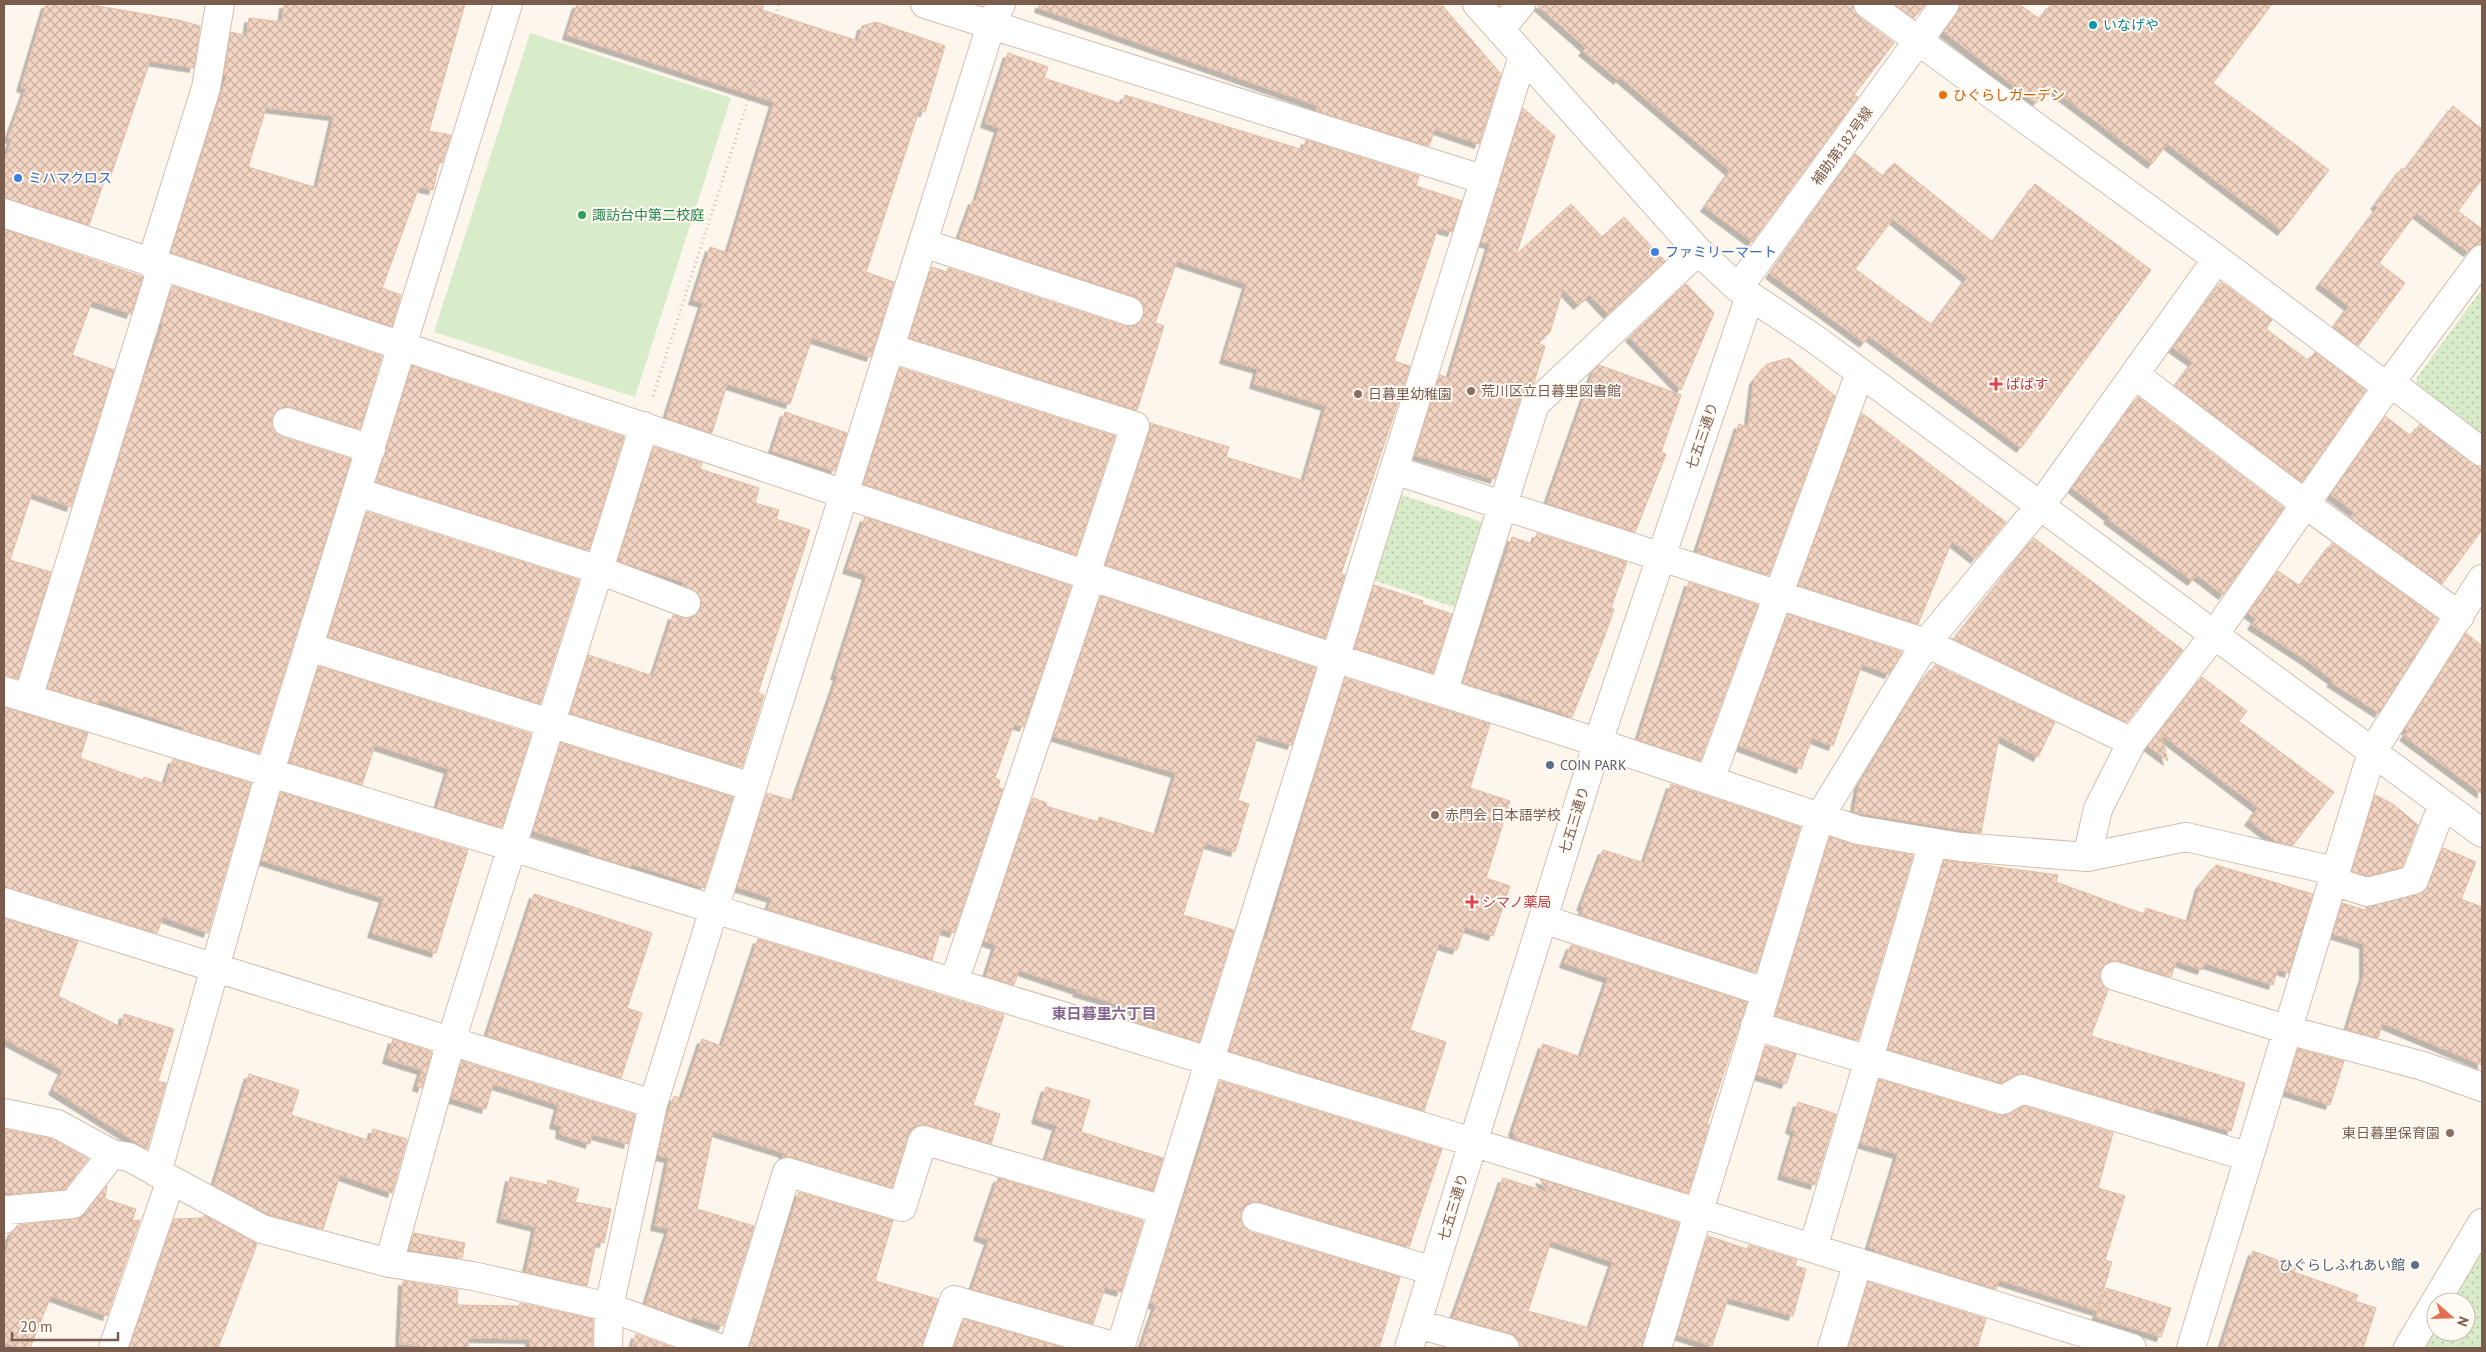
<svg xmlns="http://www.w3.org/2000/svg" width="2486" height="1352" viewBox="0 0 2486 1352" font-family="'PT Sans','Noto Sans JP',sans-serif">
<style>
.park{fill:url(#park-dots)}
.pitch{fill:#d8ecc9}
.building{fill:url(#building-cross-hatch);stroke:#e6bba3;fill-rule:evenodd;filter:url(#shadow)}
.lines{fill:none;stroke-linecap:round;stroke-linejoin:round}
.minor-casing{stroke:#d1beb0;stroke-width:30}
.path{stroke:#d9b8a5;stroke-width:3;stroke-dasharray:1 4;stroke-linecap:butt}
.minor{stroke:#fff;stroke-width:28}
.culture-dot{fill:#0f9aa8;stroke:#fffaf3;stroke-width:2}
.food-dot{fill:#e8710a;stroke:#fffaf3;stroke-width:2}
.shop-dot{fill:#3f7fe0;stroke:#fffaf3;stroke-width:2}
.leisure-dot{fill:#2e9e5b;stroke:#fffaf3;stroke-width:2}
.health-dot{fill:#e0444e;stroke:#fffaf3;stroke-width:2}
.education-dot{fill:#8d6e63;stroke:#fffaf3;stroke-width:2}
.service-dot{fill:#5c6f8a;stroke:#fffaf3;stroke-width:2}
.labels{text-anchor:middle;dominant-baseline:central;stroke-width:4;stroke-linejoin:round;paint-order:stroke}
.culture-label{font-size:14px;fill:#0d838f;stroke:#fffaf3;text-anchor:start}
.food-label{font-size:14px;fill:#c56008;stroke:#fffaf3;text-anchor:start}
.street-label{font-size:14px;fill:#7a5c4d;stroke:#fffaf3}
.shop-label{font-size:14px;fill:#366cbe;stroke:#fffaf3;text-anchor:start}
.leisure-label{font-size:14px;fill:#27864d;stroke:#fffaf3;text-anchor:start}
.health-label{font-size:14px;fill:#be3a42;stroke:#fffaf3;text-anchor:start}
.education-label{font-size:14px;fill:#785e54;stroke:#fffaf3;text-anchor:start}
.service-label{font-size:14px;fill:#4e5e75;stroke:#fffaf3;text-anchor:start}
.neighbourhood-label{font-size:15px;font-weight:bold;fill:#846695;stroke:#fffaf3}
</style>
<defs>
<pattern id="park-dots" width="8" height="8" patternUnits="userSpaceOnUse" patternTransform="scale(1.25)"><rect width="8" height="8" fill="#d8ecc9"/><path d="M2 2h.1M6 6h.1" fill="none" stroke="#b4c2a5" stroke-width="1.8" stroke-linecap="round"/></pattern>
<pattern id="building-cross-hatch" width="8" height="8" patternUnits="userSpaceOnUse" patternTransform="scale(1.25)"><rect width="8" height="8" fill="#f3d5c3"/><path d="M0 0l8 8M0 8l8-8" fill="none" stroke="#cab0a1"/></pattern>
<filter id="shadow"><feDropShadow dx="-4.5" dy="4.5" stdDeviation="0" flood-color="#0004"/></filter>
</defs>
<rect width="100%" height="100%" fill="#fdf6ec"/>
<path class="park" d="M 2482,289 L 2482,440 L 2416,391 L 2417,377 Z
M 1399,494 L 1488,524 L 1460,609 L 1370,579 Z
M 2482,1240 L 2482,1348 L 2420,1348 L 2436,1320 L 2436,1332 L 2466,1332 L 2466,1302 L 2446,1302 Z"/>
<path class="pitch" d="M 530,33 L 731,98 L 635,397 L 434,332 Z"/>
<path class="building" d="M 46,4 L 87,4 L 178,20 L 200,26 L 194,68 L 150,61 L 111,175 L 107,173 L 89,225 L 4,198 L 4,162 L 12,139 L 8,138 L 26,89 L 21,87 Z
M 284,4 L 465,4 L 429,131 L 451,135 L 442,163 L 439,163 L 433,190 L 419,187 L 382,288 L 401,295 L 392,326 L 171,252 L 227,75 L 224,74 L 231,32 L 247,36 L 249,18 L 282,22 ZM 266,108 L 334,116 L 317,188 L 248,167 Z
M 577,4 L 764,4 L 762,10 L 858,41 L 862,26 L 876,22 L 945,46 L 925,112 L 919,111 L 866,272 L 894,282 L 871,357 L 812,338 L 790,404 L 727,384 L 712,433 L 666,418 L 703,303 L 693,300 L 710,247 L 728,253 L 774,102 L 567,35 Z
M 1040,4 L 1441,4 L 1501,74 L 1479,144 L 1435,129 L 1429,146 L 1316,111 L 1318,106 L 1039,8 Z
M 1536,4 L 1853,4 L 1858,16 L 1894,43 L 1854,95 L 1858,97 L 1752,242 L 1705,207 L 1730,171 L 1620,77 L 1618,80 L 1583,51 L 1586,48 Z
M 1894,4 L 1926,4 L 1913,18 Z
M 1960,4 L 2019,4 L 2040,19 L 2051,4 L 2272,4 L 2213,83 L 2329,170 L 2282,231 L 2167,144 L 2152,164 L 2049,86 L 2036,103 L 1944,32 L 1958,13 Z
M 1008,53 L 1048,67 L 1044,78 L 1122,104 L 1125,95 L 1303,150 L 1306,140 L 1419,176 L 1416,186 L 1462,201 L 1452,232 L 1438,228 L 1394,361 L 1410,366 L 1341,574 L 1345,575 L 1325,638 L 1106,565 L 1150,431 L 1150,423 L 1229,447 L 1226,457 L 1304,481 L 1326,406 L 1254,384 L 1258,369 L 1224,359 L 1247,284 L 1177,261 L 1155,323 L 1164,326 L 1137,410 L 909,338 L 932,267 L 947,272 L 948,268 L 1124,326 L 1133,326 L 1139,323 L 1144,316 L 1144,307 L 1140,300 L 1134,296 L 959,238 L 973,200 L 976,201 L 999,128 L 985,123 Z
M 2453,106 L 2482,129 L 2482,179 L 2458,211 L 2482,229 L 2482,244 L 2475,245 L 2468,252 L 2416,213 L 2379,263 L 2405,283 L 2358,346 L 2334,327 L 2349,306 L 2320,284 L 2378,207 L 2375,205 L 2402,168 L 2405,170 Z
M 1523,108 L 1555,136 L 1516,255 L 1571,204 L 1602,237 L 1624,217 L 1665,261 L 1608,314 L 1590,295 L 1578,305 L 1563,289 L 1550,332 L 1538,343 L 1545,346 L 1534,383 L 1520,399 L 1495,479 L 1415,455 L 1440,375 L 1449,378 L 1490,244 L 1481,242 Z
M 1855,154 L 1883,176 L 1894,163 L 1993,242 L 2035,184 L 2151,270 L 2021,448 L 1869,336 L 1864,343 L 1770,274 ZM 1893,219 L 1967,278 L 1932,325 L 1855,269 Z
M 4,229 L 143,277 L 131,314 L 92,301 L 72,355 L 114,370 L 71,507 L 32,493 L 10,560 L 51,572 L 18,679 L 4,676 Z
M 2221,282 L 2272,320 L 2266,329 L 2309,361 L 2315,352 L 2366,390 L 2302,482 L 2175,386 L 2193,362 L 2173,348 Z
M 1686,284 L 1714,313 L 1681,390 L 1630,337 Z
M 173,286 L 382,356 L 360,429 L 291,407 L 283,407 L 277,410 L 272,418 L 272,426 L 275,432 L 282,437 L 351,459 L 259,753 L 183,730 L 184,728 L 100,700 L 98,704 L 47,688 L 143,381 L 164,324 L 161,324 Z
M 1789,358 L 1835,396 L 1769,575 L 1698,553 L 1698,548 L 1739,424 L 1748,428 L 1754,380 L 1767,364 Z
M 1599,365 L 1681,395 L 1661,452 L 1666,454 L 1635,532 L 1547,503 L 1594,370 Z
M 412,366 L 624,437 L 589,550 L 376,482 Z
M 900,368 L 1115,436 L 1076,555 L 864,484 Z
M 2138,397 L 2284,508 L 2223,595 L 2197,575 L 2192,581 L 2108,519 L 2110,517 L 2072,488 Z
M 785,412 L 847,433 L 835,471 L 772,451 Z
M 1862,413 L 2006,522 L 1975,559 L 1952,541 L 1918,624 L 1798,585 Z
M 2385,416 L 2411,436 L 2420,424 L 2482,470 L 2482,530 L 2442,584 L 2350,518 L 2354,512 L 2331,495 Z
M 654,447 L 702,463 L 700,469 L 759,488 L 755,503 L 779,510 L 776,519 L 810,530 L 758,693 L 764,695 L 742,767 L 570,713 L 588,655 L 653,676 L 673,615 L 689,618 L 696,615 L 701,608 L 701,600 L 698,594 L 683,585 L 684,582 L 618,561 Z
M 367,512 L 579,580 L 540,704 L 328,637 Z
M 865,517 L 1071,586 L 1024,727 L 1014,724 L 995,778 L 1000,780 L 998,787 L 1003,789 L 954,933 L 941,929 L 932,960 L 768,909 L 772,898 L 737,887 L 767,793 L 794,801 L 838,676 L 835,675 L 867,575 L 847,569 Z
M 1537,533 L 1627,562 L 1611,608 L 1614,609 L 1604,638 L 1572,717 L 1500,691 L 1499,694 L 1463,683 L 1512,537 L 1533,544 Z
M 2034,538 L 2183,650 L 2127,722 L 2092,704 L 2091,705 L 1954,639 Z
M 2332,543 L 2438,619 L 2379,713 L 2331,682 L 2333,680 L 2304,659 L 2252,625 L 2256,619 L 2248,613 L 2278,571 L 2300,586 Z
M 1689,582 L 1758,605 L 1700,761 L 1638,740 Z
M 1374,585 L 1423,601 L 1422,604 L 1452,614 L 1433,673 L 1355,648 Z
M 1101,596 L 1316,668 L 1292,745 L 1258,735 L 1238,800 L 1249,804 L 1235,852 L 1205,843 L 1183,915 L 1234,930 L 1199,1042 L 1131,1021 L 1134,1009 L 1077,992 L 1078,990 L 1019,970 L 1014,985 L 986,976 L 996,945 L 984,941 L 1033,798 L 1047,803 L 1046,806 L 1098,822 L 1099,817 L 1157,835 L 1176,773 L 1053,736 Z
M 1788,614 L 1902,652 L 1889,674 L 1862,664 L 1833,746 L 1812,738 L 1801,769 L 1739,746 Z
M 2466,633 L 2482,646 L 2482,794 L 2404,736 L 2408,731 L 2405,729 Z
M 1935,665 L 2055,722 L 2038,757 L 1999,736 L 1981,833 L 1854,812 L 1859,785 L 1916,689 Z
M 319,666 L 531,734 L 502,827 L 437,808 L 449,769 L 375,745 L 362,785 L 289,762 Z
M 2202,677 L 2247,711 L 2239,721 L 2334,792 L 2293,845 L 2277,842 L 2249,821 L 2258,808 L 2161,734 L 2168,761 L 2148,746 Z
M 1345,678 L 1490,724 L 1470,788 L 1510,801 L 1486,878 L 1510,886 L 1493,936 L 1465,927 L 1457,950 L 1439,944 L 1410,1030 L 1446,1042 L 1424,1111 L 1229,1051 L 1264,939 L 1266,940 Z
M 4,707 L 88,733 L 80,758 L 143,780 L 144,777 L 165,784 L 173,759 L 251,783 L 208,933 L 163,917 L 157,933 L 4,887 Z
M 561,743 L 733,797 L 704,888 L 632,864 L 631,867 L 589,854 L 590,850 L 533,831 Z
M 1671,784 L 1800,827 L 1756,972 L 1581,915 L 1584,907 L 1581,906 L 1603,850 L 1644,863 Z
M 281,792 L 468,850 L 436,953 L 372,933 L 384,898 L 261,860 Z
M 2375,795 L 2393,804 L 2418,825 L 2402,867 L 2367,876 L 2352,871 Z
M 1830,837 L 1855,845 L 1913,855 L 1858,1040 L 1775,1016 Z
M 2443,848 L 2476,862 L 2461,899 L 2482,907 L 2482,1065 L 2382,1023 L 2378,1038 L 2347,1030 L 2364,975 L 2364,944 L 2333,934 L 2342,903 L 2371,912 L 2365,907 L 2424,892 Z
M 1944,860 L 2058,875 L 2056,882 L 2144,914 L 2146,908 L 2189,922 L 2200,885 L 2216,865 L 2313,894 L 2289,973 L 2278,969 L 2273,985 L 2204,963 L 2202,970 L 2176,961 L 2171,977 L 2119,961 L 2111,961 L 2105,964 L 2100,971 L 2100,980 L 2108,990 L 2091,1036 L 2245,1083 L 2231,1131 L 2155,1109 L 2154,1112 L 2026,1074 L 2015,1075 L 2001,1083 L 1888,1049 Z
M 534,894 L 652,933 L 627,1008 L 642,1013 L 621,1078 L 487,1036 Z
M 4,918 L 78,941 L 58,996 L 121,1027 L 124,1014 L 174,1029 L 158,1081 L 166,1083 L 147,1149 L 53,1090 L 63,1070 L 4,1039 Z
M 758,939 L 1004,1015 L 973,1105 L 1000,1114 L 991,1144 L 927,1125 L 915,1125 L 908,1135 L 892,1188 L 792,1157 L 783,1157 L 784,1153 L 713,1131 L 697,1209 L 754,1226 L 723,1326 L 692,1317 L 691,1320 L 646,1304 L 669,1229 L 655,1226 L 669,1158 L 659,1156 L 659,1152 L 665,1121 L 674,1096 L 682,1099 L 702,1039 L 722,1046 Z
M 1571,945 L 1747,1002 L 1707,1124 L 1709,1125 L 1688,1193 L 1517,1140 L 1513,1131 L 1543,1044 L 1581,1057 L 1608,978 L 1564,963 Z
M 393,1039 L 432,1052 L 422,1088 L 417,1086 L 422,1070 L 387,1059 Z
M 1766,1046 L 1796,1054 L 1786,1084 L 1757,1075 Z
M 2298,1049 L 2344,1061 L 2330,1105 L 2285,1091 Z
M 462,1061 L 635,1115 L 628,1144 L 592,1134 L 590,1144 L 560,1134 L 561,1126 L 554,1124 L 559,1105 L 493,1084 L 486,1109 L 451,1098 Z
M 249,1074 L 299,1090 L 291,1115 L 370,1141 L 373,1129 L 407,1139 L 392,1193 L 340,1175 L 323,1229 L 268,1214 L 214,1185 Z
M 1879,1079 L 1999,1115 L 2010,1114 L 2024,1106 L 2113,1133 L 2098,1188 L 2125,1196 L 2105,1260 L 2112,1262 L 2097,1311 L 1999,1280 L 1996,1289 L 1875,1251 L 1876,1249 L 1869,1247 L 1898,1154 L 1860,1143 Z
M 1220,1081 L 1442,1149 L 1409,1247 L 1261,1202 L 1252,1202 L 1245,1206 L 1241,1212 L 1241,1221 L 1245,1228 L 1251,1232 L 1400,1277 L 1379,1348 L 1141,1348 L 1156,1305 L 1150,1303 L 1217,1097 L 1215,1097 Z
M 1046,1087 L 1090,1100 L 1081,1132 L 1163,1158 L 1153,1191 L 1046,1160 L 1057,1126 L 1036,1119 Z
M 1798,1102 L 1836,1114 L 1815,1185 L 1782,1175 L 1795,1131 L 1790,1129 Z
M 4,1129 L 52,1139 L 88,1159 L 65,1189 L 15,1194 L 4,1192 Z
M 510,1177 L 547,1185 L 548,1180 L 579,1189 L 575,1202 L 611,1209 L 604,1243 L 596,1242 L 587,1286 L 526,1272 L 536,1227 L 501,1218 Z
M 998,1178 L 1143,1221 L 1121,1292 L 1105,1287 L 1093,1324 L 972,1289 L 989,1240 L 978,1236 Z
M 1503,1178 L 1547,1192 L 1540,1179 L 1679,1223 L 1642,1348 L 1520,1348 L 1516,1337 L 1510,1333 L 1453,1318 ZM 1551,1241 L 1613,1262 L 1590,1328 L 1528,1311 Z
M 107,1186 L 105,1199 L 136,1209 L 132,1221 L 140,1220 L 107,1316 L 51,1296 L 30,1348 L 18,1348 L 4,1342 L 4,1256 L 12,1232 L 19,1225 L 80,1218 Z
M 799,1192 L 893,1220 L 875,1281 L 938,1299 L 922,1348 L 749,1348 Z
M 204,1215 L 257,1244 L 218,1348 L 129,1348 L 174,1219 L 203,1218 Z
M 414,1233 L 465,1243 L 462,1258 L 409,1250 Z
M 1708,1236 L 1747,1249 L 1749,1245 L 1797,1260 L 1795,1266 L 1806,1269 L 1793,1316 L 1728,1298 L 1712,1346 L 1677,1335 Z
M 2253,1251 L 2296,1267 L 2294,1272 L 2358,1295 L 2355,1301 L 2376,1308 L 2363,1348 L 2221,1348 Z
M 403,1281 L 458,1290 L 457,1305 L 519,1306 L 520,1303 L 593,1319 L 592,1348 L 530,1348 L 530,1339 L 468,1338 L 468,1348 L 420,1348 L 420,1345 L 400,1344 Z
M 1868,1282 L 1986,1319 L 1977,1348 L 1848,1348 Z
M 2106,1288 L 2171,1308 L 2161,1337 L 2096,1317 Z
M 964,1319 L 1065,1348 L 953,1348 Z
M 636,1334 L 671,1347 L 671,1348 L 632,1348 Z"/>
<g class="lines">
<defs>
<path id="minor" d="M 925,4 L 1485,180
M 1477,4 L 1698,251 L 1738,288 L 1815,339 L 2482,833
M 1868,4 L 2217,259 L 2387,387
M 1500,30 L 1521,4
M 4,213 L 1335,658 L 1581,737 L 1858,830 L 1960,847 L 2087,857 L 2186,837 L 2335,871
M 923,243 L 1129,311
M 151,264 L 206,88 L 220,4
M 1738,288 L 1945,4
M 890,348 L 1135,426 L 1086,574
M 2134,374 L 2305,504 L 2460,616
M 2391,383 L 2482,452
M 287,422 L 371,449
M 1394,470 L 1926,643 L 2132,742
M 357,492 L 599,570 L 686,603
M 309,647 L 752,787
M 4,691 L 1453,1136 L 2132,1348
M 1443,693 L 1535,404 L 1698,251
M 28,698 L 162,267
M 1710,780 L 1860,373
M 2087,857 L 2098,809 L 2132,742 L 2214,635 L 2387,387 L 2482,259
M 2332,881 L 2367,892 L 2414,880 L 2443,804
M 4,902 L 653,1104
M 1543,919 L 1765,992
M 2115,976 L 2288,1030 L 2423,1066 L 2482,1087
M 954,982 L 1091,576
M 1755,1026 L 2003,1100 L 2022,1089 L 2249,1157
M 4,1113 L 57,1124 L 112,1154 L 129,1157 L 262,1229 L 389,1263 L 473,1276 L 609,1307 L 719,1348
M 157,1173 L 275,755 L 508,4
M 1256,1217 L 1433,1271
M 4,1219 L 8,1210 L 73,1204 L 112,1154
M 1813,1248 L 1933,843
M 389,1263 L 451,1041 L 644,426
M 1417,1324 L 1505,1348
M 113,1348 L 171,1180
M 608,1348 L 609,1307 L 653,1104 L 991,25 L 1001,4
M 733,1348 L 787,1172 L 902,1207 L 923,1140 L 1163,1210
M 937,1348 L 954,1300 L 1120,1348
M 1120,1348 L 1523,56
M 1409,1348 L 1598,742 L 1750,296
M 1657,1348 L 1820,816 L 1926,643 L 2040,506 L 2217,259
M 1832,1348 L 1858,1262
M 2191,1348 L 2372,752 L 2482,579
M 2408,1348 L 2482,1223"/>
</defs>
<use href="#minor" class="minor-casing"/>
<path class="path" d="M 653,396 L 779,4
M 1198,1206 L 1223,1214"/>
<use href="#minor" class="minor"/>
</g>
<circle class="culture-dot" cx="2093" cy="25" r="5"/>
<circle class="food-dot" cx="1943" cy="95" r="5"/>
<g class="shop-dot">
<circle cx="18" cy="178" r="5"/>
<circle cx="1655" cy="252" r="5"/>
</g>
<circle class="leisure-dot" cx="582" cy="215" r="5"/>
<g class="health-dot">
<path d="M1993.5 376.5h5v5h5v5h-5v5h-5v-5h-5v-5h5z"/>
<path d="M1469.5 894.5h5v5h5v5h-5v5h-5v-5h-5v-5h5z"/>
</g>
<g class="education-dot">
<circle cx="1471" cy="391" r="5"/>
<circle cx="1358" cy="394" r="5"/>
<circle cx="1435" cy="815" r="5"/>
<circle cx="2450" cy="1133" r="5"/>
</g>
<g class="service-dot">
<circle cx="1550" cy="765" r="5"/>
<circle cx="2415" cy="1265" r="5"/>
</g>
<g class="labels">
<g class="culture-label">
<text x="2103" y="25">いなげや</text>
</g>
<g class="food-label">
<text x="1953" y="95">ひぐらしガーデン</text>
</g>
<g class="street-label">
<text transform="translate(1842 146) rotate(-54)">補助第182号線</text>
<text transform="translate(1702 436) rotate(-71)">七五三通り</text>
<text transform="translate(1574 820) rotate(-73)">七五三通り</text>
<text transform="translate(1453 1207) rotate(-73)">七五三通り</text>
</g>
<g class="shop-label">
<text x="28" y="178">ミハマクロス</text>
<text x="1665" y="252">ファミリーマート</text>
</g>
<g class="leisure-label">
<text x="592" y="215">諏訪台中第二校庭</text>
</g>
<g class="health-label">
<text x="2006" y="384">ぱぱす</text>
<text x="1482" y="902">シマノ薬局</text>
</g>
<g class="education-label">
<text x="1481" y="391">荒川区立日暮里図書館</text>
<text x="1368" y="394">日暮里幼稚園</text>
<text x="1445" y="815">赤門会 日本語学校</text>
<text x="2440" y="1133" text-anchor="end">東日暮里保育園</text>
</g>
<g class="service-label">
<text x="1560" y="765">COIN PARK</text>
<text x="2405" y="1265" text-anchor="end">ひぐらしふれあい館</text>
</g>
<g class="neighbourhood-label">
<text x="1104" y="1013">東日暮里六丁目</text>
</g>
</g>
<rect width="2486" height="1352" fill="none" stroke="#7a5c4d" stroke-width="10"/>
<g transform="translate(2451 1317) rotate(110)"><circle r="24" fill="#fffaf3" stroke="#cabbb1"/>
<path d="M0-4L9 19L0 12L-9 19Z" fill="#e76f51"/>
<text y="-8" font-size="14" font-weight="bold" text-anchor="middle" fill="#7a5c4d">N</text>
</g>
<path d="M12 1332v8h106v-8" fill="none" stroke="#7a5c4d" stroke-width="2.5"/>
<text x="20" y="1332" font-size="15" fill="#7a5c4d" stroke="#fffaf3" stroke-width="4" paint-order="stroke">20 m</text>
</svg>
